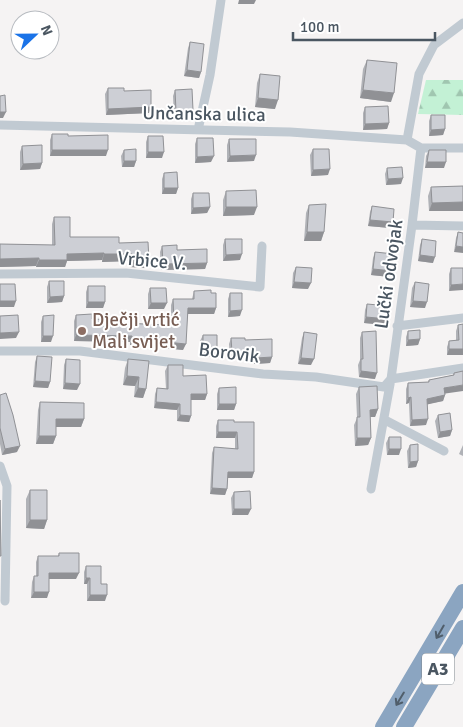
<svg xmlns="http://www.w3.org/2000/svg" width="463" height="727" viewBox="0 0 463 727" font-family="Signika,sans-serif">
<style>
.forest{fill:url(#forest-firs)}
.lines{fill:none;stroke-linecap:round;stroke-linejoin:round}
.minor{stroke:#c1cad2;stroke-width:9}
.motorway{stroke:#8ba5c1;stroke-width:16}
.wall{fill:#b0b2b7}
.shaded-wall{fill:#909195}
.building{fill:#cdcfd5;stroke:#909195}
.oneway{stroke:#505e6b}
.education-dot{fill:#8d6e63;stroke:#fff;stroke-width:2}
.labels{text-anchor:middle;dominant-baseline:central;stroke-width:4;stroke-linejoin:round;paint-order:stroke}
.shield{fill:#fff;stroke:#808990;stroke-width:1}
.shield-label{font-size:18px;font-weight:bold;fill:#4a5661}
.street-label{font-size:19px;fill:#4a5661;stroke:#fff}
.education-label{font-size:19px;fill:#785e54;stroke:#fff;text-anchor:start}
</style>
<defs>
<pattern id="forest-firs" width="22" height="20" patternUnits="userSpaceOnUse" patternTransform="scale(1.25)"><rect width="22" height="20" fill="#c3f1d5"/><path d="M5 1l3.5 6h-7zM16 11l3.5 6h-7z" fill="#a0c6b0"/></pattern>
</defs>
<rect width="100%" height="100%" fill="#f5f3f3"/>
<path class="forest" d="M 426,80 L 463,80 L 463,115 L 418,114 Z"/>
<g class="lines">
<path class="minor" d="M 0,125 L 290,132 L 407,140 L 421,148 L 412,225 L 391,379 L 371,489
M 198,130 L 210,75 L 221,0
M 407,140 L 419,74 L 434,45 L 463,23
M 421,148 L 463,148
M 412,225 L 463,226
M 0,274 L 126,273 L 260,287 L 262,246
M 397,326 L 463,318
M 0,351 L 80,351 L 263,374 L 316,377 L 384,387 L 391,379 L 463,368
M 385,420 L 444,451
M 0,466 L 7,486 L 5,601"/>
<path class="motorway" d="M 383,727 L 463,592
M 404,727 L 463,628"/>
</g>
<path class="wall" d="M 190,42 L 201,72 L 199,78 L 184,76 L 188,48 Z
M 367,60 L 391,102 L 360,98 L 363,69 Z
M 260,74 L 275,109 L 255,107 L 257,83 Z
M 108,88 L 124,91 L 151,107 L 149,113 L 106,115 L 105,94 Z
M 175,90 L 190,116 L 174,117 L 173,96 Z
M 365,107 L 389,123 L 387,129 L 363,130 L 363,113 Z
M 431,115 L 445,129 L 443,135 L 429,136 L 429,121 Z
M 52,134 L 68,136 L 106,156 L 50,156 L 50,140 Z
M 148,136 L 162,158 L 146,158 L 146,142 Z
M 197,138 L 211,162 L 195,163 L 195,144 Z
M 229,139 L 254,161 L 227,162 L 227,145 Z
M 22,146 L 42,163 L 40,169 L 20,170 L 20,152 Z
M 313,149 L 328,175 L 311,176 L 310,155 Z
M 124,150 L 136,161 L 134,167 L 122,167 L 121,156 Z
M 429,150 L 444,168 L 425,168 L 426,156 Z
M 387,168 L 401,184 L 386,185 L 385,174 Z
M 164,173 L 178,188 L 176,194 L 162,194 L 162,179 Z
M 463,186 L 463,211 L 429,211 L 428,196 L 431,187 Z
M 226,191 L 254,215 L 223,216 L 223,200 Z
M 193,193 L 210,207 L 207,213 L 191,214 L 191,199 Z
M 309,205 L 324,232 L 321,241 L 304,241 L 306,213 Z
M 372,206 L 393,222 L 390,228 L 368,226 L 370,212 Z
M 54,217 L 70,237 L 119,243 L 146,268 L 130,267 L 130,261 L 102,262 L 102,260 L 67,261 L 65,267 L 36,267 L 36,266 L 0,267 L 0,244 L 52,245 L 52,224 Z
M 458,232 L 463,233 L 454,252 L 456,238 Z
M 225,239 L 240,260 L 223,261 L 223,245 Z
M 422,239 L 433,263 L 418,261 L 420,245 Z
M 162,246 L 177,250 L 207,263 L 205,269 L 161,270 L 160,252 Z
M 375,252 L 393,271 L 390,277 L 371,275 L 373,258 Z
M 296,267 L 308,289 L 292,288 L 293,273 Z
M 451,268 L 463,268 L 449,291 L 449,274 Z
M 49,281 L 64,296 L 62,302 L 47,303 L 47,287 Z
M 415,282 L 425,308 L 410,307 L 412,288 Z
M 88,286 L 105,302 L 103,308 L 86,308 L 86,292 Z
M 150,288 L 164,309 L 148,309 L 148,294 Z
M 194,291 L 211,293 L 216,308 L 214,314 L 188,314 L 183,350 L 164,348 L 164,346 L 130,345 L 130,342 L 74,341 L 74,321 L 76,315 L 92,319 L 122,323 L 166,325 L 168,321 L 171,322 L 171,305 L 173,299 L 192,299 Z
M 230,293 L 240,316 L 228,317 L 228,299 Z
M 367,304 L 386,325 L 364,323 L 365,310 Z
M 43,316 L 51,342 L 41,342 L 41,322 Z
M 463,324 L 463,355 L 447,355 L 447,347 L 449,341 L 456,340 L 456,331 L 458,325 Z
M 408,331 L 420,339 L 418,345 L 406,346 L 406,337 Z
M 304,332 L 311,365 L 298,364 L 302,338 Z
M 362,332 L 375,379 L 359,377 L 358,365 L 360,360 L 360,338 Z
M 203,335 L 217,350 L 215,356 L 201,357 L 200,341 Z
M 231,338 L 245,340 L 272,357 L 270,363 L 254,364 L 253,358 L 230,358 L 229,344 Z
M 37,356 L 50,382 L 48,388 L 33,387 L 35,362 Z
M 66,359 L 77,390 L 63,389 L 64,365 Z
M 128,359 L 146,389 L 143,398 L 134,397 L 135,386 L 123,385 L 125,368 Z
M 168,365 L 183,376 L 207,394 L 205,400 L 191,400 L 191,416 L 189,422 L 177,421 L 177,410 L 154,408 L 155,394 L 157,388 L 166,389 L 165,371 Z
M 463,371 L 445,394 L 445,395 L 443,401 L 427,404 L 426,425 L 410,426 L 409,403 L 406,404 L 406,389 L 408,383 L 428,382 L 429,380 L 453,375 L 454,373 Z
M 359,387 L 378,409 L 375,417 L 370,417 L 371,438 L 368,445 L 355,446 L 354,425 L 357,418 L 356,394 Z
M 219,388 L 236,404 L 234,410 L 217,410 L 217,394 Z
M 0,395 L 17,452 L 2,455 L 0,444 Z
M 40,402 L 84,419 L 81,427 L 56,427 L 56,436 L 53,444 L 36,444 L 38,410 Z
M 438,415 L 452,430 L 450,436 L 438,438 L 435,421 Z
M 218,420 L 234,422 L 254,472 L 252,478 L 228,478 L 227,489 L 225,495 L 210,494 L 212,453 L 214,447 L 235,449 L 235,438 L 216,438 L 216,426 Z
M 389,437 L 399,455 L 387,455 L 386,443 Z
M 410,445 L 418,461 L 416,467 L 408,468 L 407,451 Z
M 463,445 L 463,456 L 459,454 Z
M 30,490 L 47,520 L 44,529 L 26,528 L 26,499 Z
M 234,492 L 248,515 L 232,515 L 231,498 Z
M 59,553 L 76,579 L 49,579 L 47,598 L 31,598 L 32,582 L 34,576 L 36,576 L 36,562 L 38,556 L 58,556 Z
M 86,566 L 101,584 L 105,601 L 87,601 L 87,584 L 84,584 L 84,572 Z"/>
<path class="shaded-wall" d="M 239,0 L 256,0 L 254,4 L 238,4 Z
M 187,70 L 201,72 L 199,78 L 184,76 Z
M 363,90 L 394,93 L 391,102 L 360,98 Z
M 258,98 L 278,100 L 275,109 L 255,107 Z
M 151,107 L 149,113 L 106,115 L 108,109 Z
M 193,110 L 190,116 L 174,117 L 176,111 Z
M 0,112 L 6,112 L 3,118 L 0,118 Z
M 389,123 L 387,129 L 363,130 L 365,124 Z
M 445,129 L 443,135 L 429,136 L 431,130 Z
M 52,150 L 108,150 L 106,156 L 50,156 Z
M 148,152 L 164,152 L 162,158 L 146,158 Z
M 256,155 L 254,161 L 227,162 L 230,156 Z
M 214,156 L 211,162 L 195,163 L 197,157 Z
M 124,161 L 136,161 L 134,167 L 122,167 Z
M 427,162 L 446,162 L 444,168 L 425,168 Z
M 42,163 L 40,169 L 20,170 L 23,164 Z
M 330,169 L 328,175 L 311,176 L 313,170 Z
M 403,178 L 401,184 L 386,185 L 388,179 Z
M 164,188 L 178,188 L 176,194 L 162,194 Z
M 463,202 L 463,211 L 429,211 L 432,203 Z
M 210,207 L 207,213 L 191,214 L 193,208 Z
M 226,207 L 257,207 L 254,215 L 223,216 Z
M 370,220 L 393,222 L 390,228 L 368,226 Z
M 307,232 L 324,232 L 321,241 L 304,241 Z
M 456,246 L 463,247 L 463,253 L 454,252 Z
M 104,253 L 102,260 L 67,261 L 65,267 L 36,267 L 39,260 L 67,254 Z
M 104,254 L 132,254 L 130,261 L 102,262 Z
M 242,254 L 240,260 L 223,261 L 226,255 Z
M 420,255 L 435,257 L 433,263 L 418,261 Z
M 39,258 L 36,266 L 0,267 L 0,259 Z
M 132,260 L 149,260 L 146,268 L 130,267 Z
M 207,263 L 205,269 L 161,270 L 163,264 Z
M 373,269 L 393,271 L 390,277 L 371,275 Z
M 294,282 L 311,283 L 308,289 L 292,288 Z
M 463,284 L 463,290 L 449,291 L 451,285 Z
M 64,296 L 62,302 L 47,303 L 50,297 Z
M 0,301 L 16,301 L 14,307 L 0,307 Z
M 413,301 L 427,302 L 425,308 L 410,307 Z
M 88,302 L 105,302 L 103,308 L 86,308 Z
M 151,303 L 167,303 L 164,309 L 148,309 Z
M 188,308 L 216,308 L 214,314 L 186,314 Z
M 242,310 L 240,316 L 228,317 L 230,311 Z
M 366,317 L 388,319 L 386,325 L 364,323 Z
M 19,332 L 16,338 L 0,339 L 0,333 Z
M 76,335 L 132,336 L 130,342 L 74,341 Z
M 43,336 L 53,336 L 51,342 L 41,342 Z
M 132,339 L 166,340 L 164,346 L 130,345 Z
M 420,339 L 418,345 L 406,346 L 408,340 Z
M 166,342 L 186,344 L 183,350 L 164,348 Z
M 449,349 L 463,349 L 463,355 L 447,355 Z
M 217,350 L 215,356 L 201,357 L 203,351 Z
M 232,352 L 256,352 L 253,358 L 230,358 Z
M 272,357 L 270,363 L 254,364 L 256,358 Z
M 301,358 L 314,359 L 311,365 L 298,364 Z
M 361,371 L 377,373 L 375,379 L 359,377 Z
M 127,376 L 139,377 L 135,386 L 123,385 Z
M 35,381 L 50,382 L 48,388 L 33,387 Z
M 65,383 L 80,384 L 77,390 L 63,389 Z
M 463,385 L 463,391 L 442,394 L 444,388 Z
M 138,388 L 146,389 L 143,398 L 134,397 Z
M 191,394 L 207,394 L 205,400 L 189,400 Z
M 445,395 L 443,401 L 425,405 L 427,399 Z
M 411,397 L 409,403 L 406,404 L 408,398 Z
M 156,402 L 180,404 L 177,410 L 154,408 Z
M 219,404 L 236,404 L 234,410 L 217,410 Z
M 378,409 L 375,417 L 367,417 L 370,410 Z
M 180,415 L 191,416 L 189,422 L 177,421 Z
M 56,419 L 84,419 L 81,427 L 54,427 Z
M 428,419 L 426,425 L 410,426 L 412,420 Z
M 452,430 L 450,436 L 438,438 L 440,432 Z
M 218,432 L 237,432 L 235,438 L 216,438 Z
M 39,436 L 56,436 L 53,444 L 36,444 Z
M 357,438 L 371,438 L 368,445 L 355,446 Z
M 20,446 L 17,452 L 2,455 L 5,449 Z
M 389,449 L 401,449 L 399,455 L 387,455 Z
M 418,461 L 416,467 L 408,468 L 410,462 Z
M 228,472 L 254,472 L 252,478 L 226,478 Z
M 212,488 L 227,489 L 225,495 L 210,494 Z
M 234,509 L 251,509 L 248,515 L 232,515 Z
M 30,520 L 47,520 L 44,529 L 26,528 Z
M 49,573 L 79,573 L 76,579 L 47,579 Z
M 86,578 L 90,578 L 87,584 L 84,584 Z
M 34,592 L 49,592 L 47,598 L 31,598 Z
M 90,595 L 107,595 L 105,601 L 87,601 Z"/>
<path class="building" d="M 190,42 L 204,44 L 201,72 L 187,70 Z
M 367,60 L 397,63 L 394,93 L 363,90 Z
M 260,74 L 280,76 L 278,100 L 258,98 Z
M 108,88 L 124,88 L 124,91 L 151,90 L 151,107 L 108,109 Z
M 192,89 L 193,110 L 176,111 L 175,90 Z
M 5,95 L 6,112 L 0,112 L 0,96 Z
M 388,106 L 389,123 L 365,124 L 365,107 Z
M 431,115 L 445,115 L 445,129 L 431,130 Z
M 52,134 L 68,134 L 68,136 L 108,135 L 108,150 L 52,150 Z
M 148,136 L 163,136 L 164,152 L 148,152 Z
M 197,138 L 213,138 L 214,156 L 197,157 Z
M 229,139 L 256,139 L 256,155 L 230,156 Z
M 42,145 L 42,163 L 23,164 L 22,146 Z
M 136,149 L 136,161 L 124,161 L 124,150 Z
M 313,149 L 329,149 L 330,169 L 313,170 Z
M 429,150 L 446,150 L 446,162 L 427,162 Z
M 402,167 L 403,178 L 388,179 L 387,168 Z
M 177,172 L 178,188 L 164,188 L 164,173 Z
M 463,186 L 463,202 L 432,203 L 431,187 Z
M 256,190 L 257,207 L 226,207 L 226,191 Z
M 193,193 L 209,193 L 210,207 L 193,208 Z
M 326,204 L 324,232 L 307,232 L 309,205 Z
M 372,206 L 394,209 L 393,222 L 370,220 Z
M 54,217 L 70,217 L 70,237 L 119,237 L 119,243 L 148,242 L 149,260 L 132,260 L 132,254 L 104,254 L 104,253 L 67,254 L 67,260 L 39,260 L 39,258 L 0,259 L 0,244 L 55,245 Z
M 458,232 L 463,233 L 463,247 L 456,246 Z
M 225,239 L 242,239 L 242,254 L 226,255 Z
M 422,239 L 436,241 L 435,257 L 420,255 Z
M 177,245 L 177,250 L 207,249 L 207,263 L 163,264 L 162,246 Z
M 375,252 L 394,254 L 393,271 L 373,269 Z
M 296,267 L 312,268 L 311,283 L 294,282 Z
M 451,268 L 463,268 L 463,284 L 451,285 Z
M 49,281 L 64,281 L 64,296 L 50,297 Z
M 415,282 L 429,284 L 427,302 L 413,301 Z
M 0,284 L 15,284 L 16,301 L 0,301 Z
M 88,286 L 105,286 L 105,302 L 88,302 Z
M 150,288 L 166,288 L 167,303 L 151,303 Z
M 211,290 L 211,293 L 216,293 L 216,308 L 188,308 L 186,344 L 166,342 L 166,340 L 132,339 L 132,336 L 76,335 L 76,315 L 92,314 L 92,319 L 122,320 L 122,323 L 167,325 L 168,321 L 174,322 L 173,299 L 194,299 L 194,291 Z
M 230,293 L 242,293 L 242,310 L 230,311 Z
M 367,304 L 389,306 L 388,319 L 366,317 Z
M 18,315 L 19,332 L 0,333 L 0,316 Z
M 54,315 L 53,336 L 43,336 L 43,316 Z
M 463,324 L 463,349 L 449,349 L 449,341 L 459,340 L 458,325 Z
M 420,330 L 420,339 L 408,340 L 408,331 Z
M 376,331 L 377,373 L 361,371 L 361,359 L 363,359 L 362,332 Z
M 304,332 L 317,334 L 314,359 L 301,358 Z
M 203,335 L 217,335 L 217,350 L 203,351 Z
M 231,338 L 245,338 L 245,340 L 272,339 L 272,357 L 256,358 L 256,352 L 232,352 Z
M 37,356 L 52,357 L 50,382 L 35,381 Z
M 66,359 L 80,360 L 80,384 L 65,383 Z
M 128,359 L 149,361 L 146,389 L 138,388 L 139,377 L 127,376 Z
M 168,365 L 183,365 L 183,376 L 206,375 L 207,394 L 191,394 L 191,416 L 180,415 L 180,404 L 156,402 L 157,388 L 168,389 Z
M 463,371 L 463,385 L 444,388 L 445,395 L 427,399 L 428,419 L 412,420 L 411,397 L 408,398 L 408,383 L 429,382 L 429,380 L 454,375 L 454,373 Z
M 377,386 L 378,409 L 370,410 L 371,438 L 357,438 L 357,417 L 360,417 L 359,387 Z
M 236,387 L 236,404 L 219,404 L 219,388 Z
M 6,393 L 13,415 L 20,446 L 5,449 L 0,428 L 0,395 Z
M 40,402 L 84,403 L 84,419 L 56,419 L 56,436 L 39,436 Z
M 450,413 L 452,430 L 440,432 L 438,415 Z
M 218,420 L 234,420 L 234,422 L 254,422 L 254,472 L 228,472 L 227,489 L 212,488 L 214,447 L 238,449 L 237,432 L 218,432 Z
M 389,437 L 401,437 L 401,449 L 389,449 Z
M 418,444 L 418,461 L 410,462 L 410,445 Z
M 30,490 L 47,490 L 47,520 L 30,520 Z
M 250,491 L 251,509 L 234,509 L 234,492 Z
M 0,500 L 1,556 L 0,556 Z
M 59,553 L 79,553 L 79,573 L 49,573 L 49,592 L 34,592 L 34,576 L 38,576 L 38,556 L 59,556 Z
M 86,566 L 101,566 L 101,584 L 107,584 L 107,595 L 90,595 L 90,578 L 86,578 Z"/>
<defs><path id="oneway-shaft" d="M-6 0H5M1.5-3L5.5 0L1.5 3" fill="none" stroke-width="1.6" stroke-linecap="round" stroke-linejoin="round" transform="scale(1.25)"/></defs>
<g class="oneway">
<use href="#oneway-shaft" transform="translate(440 632) rotate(120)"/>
<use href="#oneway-shaft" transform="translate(400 699) rotate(121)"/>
</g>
<circle class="education-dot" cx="82" cy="331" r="5"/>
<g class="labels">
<rect class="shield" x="422" y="653.5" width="32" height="31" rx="4"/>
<g class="shield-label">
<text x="438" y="669">A3</text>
</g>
<g class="street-label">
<text transform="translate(204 114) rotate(1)">Unčanska ulica</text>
<text transform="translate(152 261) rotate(5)">Vrbice V.</text>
<text transform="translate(389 274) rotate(-82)">Lučki odvojak</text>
<text transform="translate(229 353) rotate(7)">Borovik</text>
</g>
<g class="education-label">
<text x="92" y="320">Dječji vrtić<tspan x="92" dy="22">Mali svijet</tspan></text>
</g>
</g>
<g transform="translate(35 35) rotate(68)"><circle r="24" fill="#ffffff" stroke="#b7bbc0"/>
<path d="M0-4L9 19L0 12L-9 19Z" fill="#1a73e8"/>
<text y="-8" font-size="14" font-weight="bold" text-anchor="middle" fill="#4a5661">N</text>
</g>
<path d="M293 32v8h142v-8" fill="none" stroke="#4a5661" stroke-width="2.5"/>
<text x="300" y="32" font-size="15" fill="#4a5661" stroke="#ffffff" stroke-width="4" paint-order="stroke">100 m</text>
</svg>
